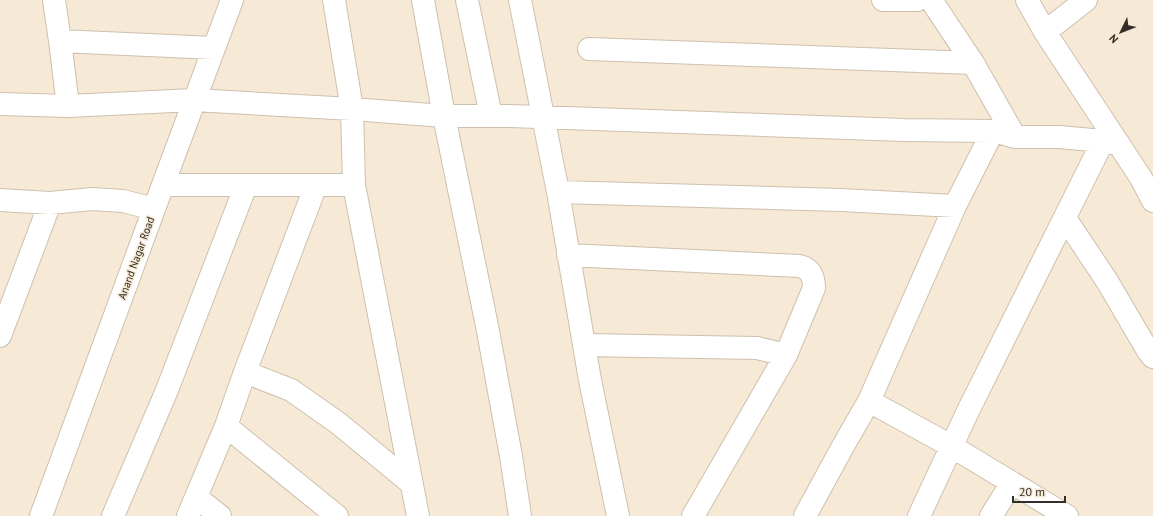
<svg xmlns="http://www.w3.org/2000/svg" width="1153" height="516" viewBox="0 0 1153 516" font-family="'PT Sans',sans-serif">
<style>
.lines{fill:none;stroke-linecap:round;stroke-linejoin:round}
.minor-casing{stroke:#cdc1ae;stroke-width:24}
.minor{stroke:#fff;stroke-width:22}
.labels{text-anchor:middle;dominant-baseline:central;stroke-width:3;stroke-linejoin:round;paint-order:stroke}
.street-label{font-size:11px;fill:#322d26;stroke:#f6e9d6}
</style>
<rect width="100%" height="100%" fill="#f6e9d6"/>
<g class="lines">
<defs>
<path id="minor" d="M 54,0 L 60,41 L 68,106
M 334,0 L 352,109 L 354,185 L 418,516
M 423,0 L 444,116 L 487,326 L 511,456 L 520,516
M 467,0 L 491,116
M 520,0 L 558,192 L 590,380 L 618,516
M 883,0 L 917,0
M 931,0 L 973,63 L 1015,137
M 1027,0 L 1045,32 L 1141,178 L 1153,201
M 1045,32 L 1086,0
M 60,41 L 214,48
M 589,49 L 973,63
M 0,104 L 68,106 L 194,100 L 352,109 L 444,116 L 510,116 L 904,130 L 993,131 L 1015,137 L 1059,137 L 1103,141 L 1119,144
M 163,185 L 354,185
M 558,192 L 841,200 L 955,206
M 0,200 L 50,203 L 92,199 L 123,201 L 154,209
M 1065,218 L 1107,281 L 1148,351 L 1153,357
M 568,255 L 800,266 C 811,269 814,277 814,288 L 786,355 L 693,516
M 0,336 L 50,203
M 584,345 L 757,348 L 786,355
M 245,372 L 291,390 L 338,423 L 412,484
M 869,401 L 951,446 L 1067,516
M 226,426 L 337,516
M 196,497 L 220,516
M 41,516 L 154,209 L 232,0
M 113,516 L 167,390 L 246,185
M 188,516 L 226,426 L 245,372 L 316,185
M 805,516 L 842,448 L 869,401 L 955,206 L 993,131
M 919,516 L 968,411 L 1103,141
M 991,516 L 1012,483"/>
</defs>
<use href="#minor" class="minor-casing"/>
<use href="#minor" class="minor"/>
</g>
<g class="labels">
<g class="street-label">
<text transform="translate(136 258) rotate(-70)">Anand Nagar Road</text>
</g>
</g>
<g transform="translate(1121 32) rotate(227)" stroke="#f6e9d6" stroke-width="3" paint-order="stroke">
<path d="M0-3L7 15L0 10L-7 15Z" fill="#322d26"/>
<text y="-6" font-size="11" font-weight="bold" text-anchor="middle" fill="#322d26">N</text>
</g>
<path d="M1013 496v6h52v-6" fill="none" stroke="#322d26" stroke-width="2"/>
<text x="1019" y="496" font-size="12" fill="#322d26" stroke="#f6e9d6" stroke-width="3" paint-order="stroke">20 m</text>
</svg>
